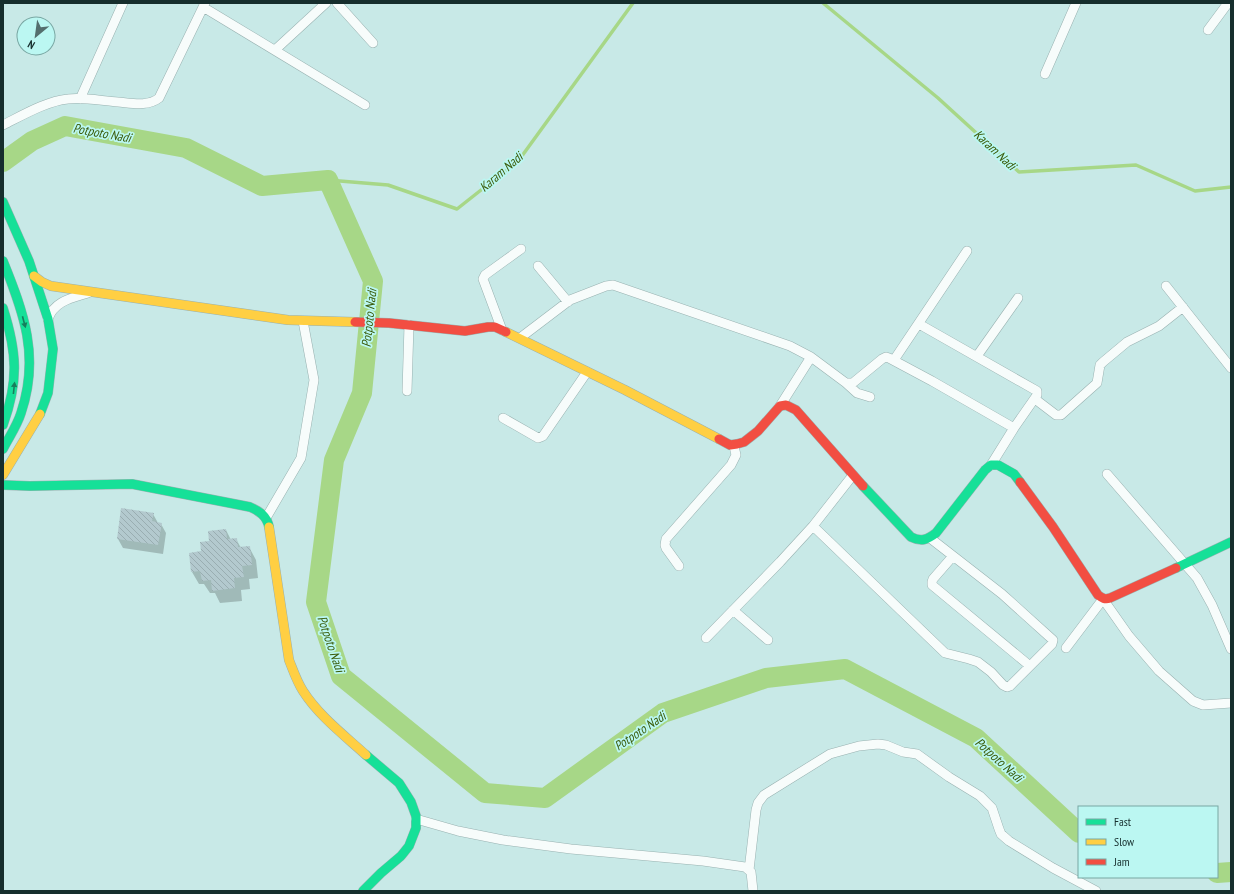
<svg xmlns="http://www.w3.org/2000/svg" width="1234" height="894" viewBox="0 0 1234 894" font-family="'PT Sans Narrow',sans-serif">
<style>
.shadow{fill:#0003}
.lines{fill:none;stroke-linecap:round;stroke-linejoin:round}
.stream{stroke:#a7d787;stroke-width:3.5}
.river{stroke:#a7d787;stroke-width:20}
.building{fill:url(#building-back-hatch)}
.street-casing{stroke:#98b1b0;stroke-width:10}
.fast-casing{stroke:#98b1b0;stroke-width:10}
.slow-casing{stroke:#98b1b0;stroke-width:10}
.jam-casing{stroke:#98b1b0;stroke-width:10}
.street{stroke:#f7fcfb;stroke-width:9}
.fast{stroke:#16e098;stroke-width:9}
.slow{stroke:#ffcf43;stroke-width:9}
.jam{stroke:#f24e42;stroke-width:9}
.oneway{fill:#167e5d}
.labels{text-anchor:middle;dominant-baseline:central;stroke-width:3.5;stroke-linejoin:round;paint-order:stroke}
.water-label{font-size:13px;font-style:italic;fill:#3a5b09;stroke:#bbf7f2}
</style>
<defs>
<pattern id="building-back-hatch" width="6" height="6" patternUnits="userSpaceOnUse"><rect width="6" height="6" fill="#b3c9ce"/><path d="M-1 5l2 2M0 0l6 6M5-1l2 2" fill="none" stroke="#99adb1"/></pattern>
</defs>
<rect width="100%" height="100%" fill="#c8e9e7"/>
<path class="shadow" d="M 153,514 L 158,523 L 161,524 L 166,533 L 163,554 L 123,548 L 118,539 Z
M 226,530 L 231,540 L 236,539 L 241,548 L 249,547 L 256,560 L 258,578 L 249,579 L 250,589 L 241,590 L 242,601 L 220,603 L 215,593 L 210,593 L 204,584 L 199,584 L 192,572 L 202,552 L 210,542 Z"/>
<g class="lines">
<path class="stream" d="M 823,3 L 938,98 L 1019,172 L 1136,165 L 1195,191 L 1231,187
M 328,180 L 388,185 L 457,209 L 519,160 L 633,3"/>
<path class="river" d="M 3,162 L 32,141 L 65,126 L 186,148 L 262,186 L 328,180 L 373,281 L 362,393 L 334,460 L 316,602 L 341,676 L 485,793 L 545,798 L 663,713 L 766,678 L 845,669 L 976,738 L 1079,833
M 1217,873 L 1231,872"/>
</g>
<path class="building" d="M 121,508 L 154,513 L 152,521 L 162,523 L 158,545 L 117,539 Z
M 226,529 L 227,539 L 237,538 L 238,547 L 250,546 L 252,565 L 242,566 L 244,577 L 234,578 L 235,588 L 212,591 L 211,580 L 202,581 L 200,571 L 191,572 L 189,553 L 201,551 L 200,542 L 209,541 L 208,531 Z"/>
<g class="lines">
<defs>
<path id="street" d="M 337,3 L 373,43
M 203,7 L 365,105
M 1208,30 L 1228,3
M 275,50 L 326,3
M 1045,74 L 1076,3
M 80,99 L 123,3
M 3,125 C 23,115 47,101 68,99 C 84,97 102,101 118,102 C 131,103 148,107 159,98 L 205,3
M 538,266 L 568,302
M 1166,286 L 1231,368
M 48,319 C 54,301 72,298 88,293
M 919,324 L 1037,391 L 1037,395 L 1014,428 L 991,465
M 502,330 L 483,279 L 485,275 L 521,249
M 520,338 L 570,300 L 606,286 L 613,285 L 790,346 L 811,357 L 846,383 L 850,383 L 854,382 L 882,359 L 886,357 L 889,358 L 932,381 L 1014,428
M 977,356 L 1018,298
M 894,360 L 967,251
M 846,383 L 857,393 L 870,397
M 407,391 L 409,325
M 1035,399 L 1056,415 L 1061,415 L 1097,383 L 1100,365 L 1103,362 L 1127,342 L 1159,326 L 1183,307
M 780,406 L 811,357
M 503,418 L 538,438 L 543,436 L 587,372
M 1107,474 L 1197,578 L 1212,605 L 1231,649
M 266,518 L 301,458 L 314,380 L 303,321
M 813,526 L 945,653 L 969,659 L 978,662 L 991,672 L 1003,685 L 1007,687 L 1010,686 L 1052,644 L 1053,640 L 1002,594 L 930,538
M 953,556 L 933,579 L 932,582 L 932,585 L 1030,666
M 679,566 L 666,548 L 665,545 L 666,539 L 731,465 L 736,455 L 734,446
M 733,610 L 768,640
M 706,638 L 780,562 L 813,526 L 853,475
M 1066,648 L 1103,599 L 1129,636 L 1159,671 L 1193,701 L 1203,705 L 1231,703
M 416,819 L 458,831 L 503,840 L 571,849 L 703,861 L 745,867 L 751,872 L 753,891
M 749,870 L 756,810 L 758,803 L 764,795 L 830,754 L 859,746 L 878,744 L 886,745 L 903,752 L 917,754 L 949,777 L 980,796 L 992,808 L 999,829 L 1001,834 L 1009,841 L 1053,868 L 1096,891"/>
<path id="fast" d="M 3,202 L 29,261 L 48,319 L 53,349 L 48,393 L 40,414
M 3,261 C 24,313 40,357 21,413 C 17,426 9,437 3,449
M 3,308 C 17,352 19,381 3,425
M 3,485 L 30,486 L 132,484 L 250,507 C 259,511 267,516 269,527
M 863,486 L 911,537 C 921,542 927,540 936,533 L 985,470 L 991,465 L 998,465 L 1014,474 L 1020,482
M 1176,568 L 1231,542
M 363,891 L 381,873 L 401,856 L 409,846 L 416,828 L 416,816 L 411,802 L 399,783 L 366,755"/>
<path id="slow" d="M 34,276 L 42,282 L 51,286 L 288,320 L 355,322
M 506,332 L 625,390 L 719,439
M 3,475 L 40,414
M 269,527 L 289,660 C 293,670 297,682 303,691 C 319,716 344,735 366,755"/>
<path id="jam" d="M 355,322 L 389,323 L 465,331 L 488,327 L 495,327 L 506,332
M 719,439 L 730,445 L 737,444 L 744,442 L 758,431 L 780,406 L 786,405 L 796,410 L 863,486
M 1020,482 L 1053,527 L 1098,595 C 1102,598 1105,600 1110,598 L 1176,568"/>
</defs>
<use href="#street" class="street-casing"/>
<use href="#fast" class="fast-casing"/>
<use href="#slow" class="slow-casing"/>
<use href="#jam" class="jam-casing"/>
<use href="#street" class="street"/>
<use href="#fast" class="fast"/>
<use href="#slow" class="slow"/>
<use href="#jam" class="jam"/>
</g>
<defs><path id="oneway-solid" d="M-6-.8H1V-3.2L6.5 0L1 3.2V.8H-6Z"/></defs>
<g class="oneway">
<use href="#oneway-solid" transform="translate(24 322) rotate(75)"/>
<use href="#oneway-solid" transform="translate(14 388) rotate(-84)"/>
</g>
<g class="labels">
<g class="water-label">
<text transform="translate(102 133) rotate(10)">Potpoto Nadi</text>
<text transform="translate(995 150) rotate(43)">Karam Nadi</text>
<text transform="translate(501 172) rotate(-41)">Karam Nadi</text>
<text transform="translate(369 318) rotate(-84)">Potpoto Nadi</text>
<text transform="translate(331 644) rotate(71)">Potpoto Nadi</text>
<text transform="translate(640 731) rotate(-34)">Potpoto Nadi</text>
<text transform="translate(999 760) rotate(42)">Potpoto Nadi</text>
</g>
</g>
<rect width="1234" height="894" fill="none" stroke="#162e2d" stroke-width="8"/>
<rect x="1078" y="806" width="140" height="72" fill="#bbf7f2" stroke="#79a7a3"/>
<rect x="1086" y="819" width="20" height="6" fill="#16e098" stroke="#79a7a3"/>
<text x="1114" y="826" font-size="12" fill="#162e2d">Fast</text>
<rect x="1086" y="839" width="20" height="6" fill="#ffcf43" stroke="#79a7a3"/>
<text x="1114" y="846" font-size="12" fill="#162e2d">Slow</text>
<rect x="1086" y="859" width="20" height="6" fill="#f24e42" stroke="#79a7a3"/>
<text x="1114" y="866" font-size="12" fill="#162e2d">Jam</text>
<g transform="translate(36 36) rotate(209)"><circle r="19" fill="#bbf7f2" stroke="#79a7a3"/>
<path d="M0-3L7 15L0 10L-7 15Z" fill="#546f6e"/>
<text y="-6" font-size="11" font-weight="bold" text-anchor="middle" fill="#162e2d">N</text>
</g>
</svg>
